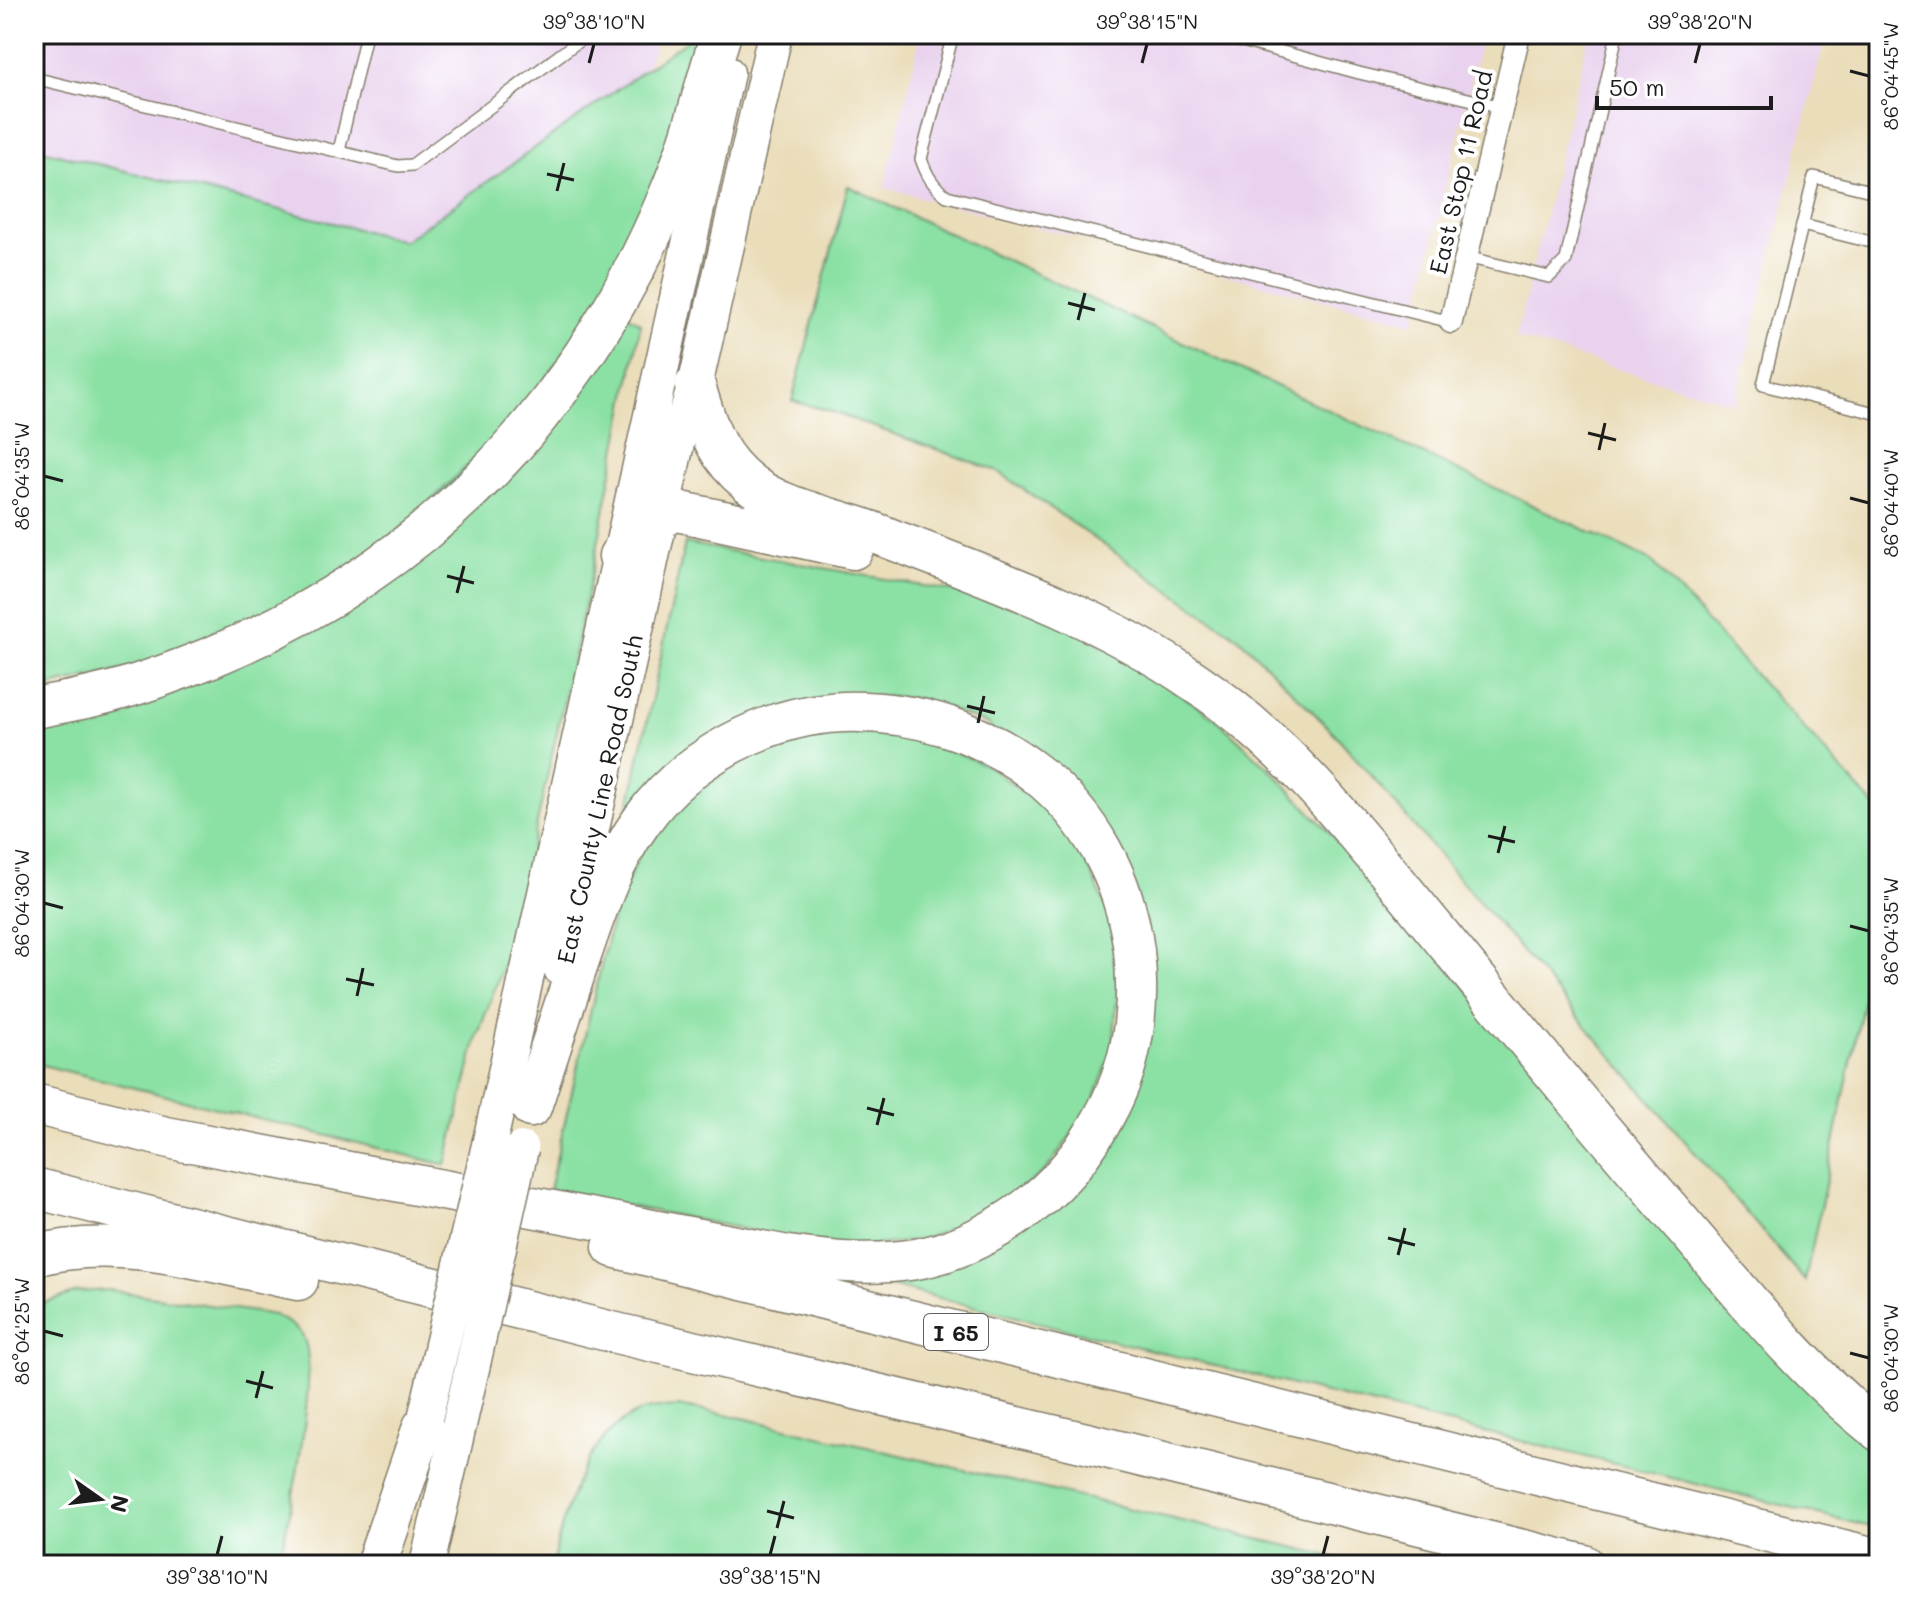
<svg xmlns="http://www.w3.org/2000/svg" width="1913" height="1599" viewBox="0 0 1913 1599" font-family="Mali,sans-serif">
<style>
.built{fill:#e9d2ee}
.green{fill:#8be1a4;stroke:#547e60;stroke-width:2}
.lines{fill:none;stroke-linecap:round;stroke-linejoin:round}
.lane-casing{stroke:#837c6b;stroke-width:14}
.street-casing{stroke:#837c6b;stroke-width:25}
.primary-casing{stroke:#837c6b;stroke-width:37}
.highway-casing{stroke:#837c6b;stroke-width:43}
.lane{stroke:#fff;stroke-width:11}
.street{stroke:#fff;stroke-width:22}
.primary{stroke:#fff;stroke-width:34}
.highway{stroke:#fff;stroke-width:40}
.primary-bridge-casing{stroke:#837c6b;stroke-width:37;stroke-linecap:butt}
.primary-bridge{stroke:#fff;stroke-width:34}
.ticks{fill:none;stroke:#1c1c1c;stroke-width:3}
.labels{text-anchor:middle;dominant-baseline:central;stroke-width:8;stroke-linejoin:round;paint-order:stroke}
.shield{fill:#fff;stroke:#606060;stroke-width:2}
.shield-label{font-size:22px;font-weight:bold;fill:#1c1c1c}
.street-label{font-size:24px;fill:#1c1c1c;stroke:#fff}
.neatline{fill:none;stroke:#1c1c1c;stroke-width:3}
.ticks-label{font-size:20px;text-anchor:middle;fill:#1c1c1c}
</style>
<rect width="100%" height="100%" fill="#fff"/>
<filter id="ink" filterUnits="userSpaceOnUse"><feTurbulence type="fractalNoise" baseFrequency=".0125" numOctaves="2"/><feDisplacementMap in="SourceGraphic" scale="16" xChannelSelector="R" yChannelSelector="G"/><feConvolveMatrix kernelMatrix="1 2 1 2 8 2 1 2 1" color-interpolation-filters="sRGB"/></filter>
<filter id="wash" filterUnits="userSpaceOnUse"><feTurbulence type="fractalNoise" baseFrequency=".006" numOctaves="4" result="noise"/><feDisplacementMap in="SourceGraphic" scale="32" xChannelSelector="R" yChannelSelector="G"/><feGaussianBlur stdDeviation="1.8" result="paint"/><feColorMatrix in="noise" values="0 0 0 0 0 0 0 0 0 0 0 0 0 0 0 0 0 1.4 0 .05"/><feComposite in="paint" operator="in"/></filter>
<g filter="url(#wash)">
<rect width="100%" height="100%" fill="#eaddba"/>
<path class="built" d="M 34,34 L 660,34 L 588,209 L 34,634 Z
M 921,34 L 1482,34 L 1414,323 L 884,188 Z
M 1589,34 L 1826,34 L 1735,404 L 1516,338 Z"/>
<path class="green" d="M 695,34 L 699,34 C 682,94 668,156 643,213 C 556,407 402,564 203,642 C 184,649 165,658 146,664 C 110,674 71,681 34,690 L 34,148 L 404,241 Z
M 848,186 L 1652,561 L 1879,811 L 1879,928 L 1805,1281 L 1336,735 L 1240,639 L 997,471 L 827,410 L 792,401 Z
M 625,314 L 641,323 L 594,564 L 509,950 L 477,1037 L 446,1165 L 34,1063 L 34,724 L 285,641 Z
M 685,543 L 973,595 L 1036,613 L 1118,652 L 1215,718 L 1275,774 L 1350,854 L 1851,1431 L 1879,1451 L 1879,1529 L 870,1281 L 1089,1168 L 1146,922 L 988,724 L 918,698 L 834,695 L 629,806 Z
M 820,733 L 912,734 L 988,766 L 1045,808 L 1085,858 L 1111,919 L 1118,986 L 1113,1048 L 1092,1106 L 1046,1170 L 987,1215 L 918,1241 L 851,1247 L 763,1233 L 549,1190 L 613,915 L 641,851 L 690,794 L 754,755 Z
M 110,1290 L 274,1315 C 284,1321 297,1326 303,1337 C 321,1370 288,1524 278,1565 L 34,1565 L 34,1306 L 77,1292 Z
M 682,1407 L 730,1415 L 1369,1565 L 552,1565 C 565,1510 582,1438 639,1412 C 650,1407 669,1408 682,1407 Z"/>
</g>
<g filter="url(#ink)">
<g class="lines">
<defs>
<path id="lane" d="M 953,34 L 921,159 C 927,176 933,186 947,196 L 1451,322
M 1212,34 L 1231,38
M 1229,34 L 1231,38 L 1359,73 L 1502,107
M 34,78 L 398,166 L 412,165 L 588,34
M 339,151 L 366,34
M 1879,193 L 1814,177 L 1763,385 L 1879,414
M 1802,225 L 1879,244
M 1466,257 L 1549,277 L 1566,260 L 1617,34"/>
<path id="street" d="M 1451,322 L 1519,34"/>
<path id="primary" d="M 561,969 L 678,439 L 695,386 L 775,34
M 490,1141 L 727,73
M 423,1427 L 439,1358
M 427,1565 L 473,1364"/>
<path id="highway" d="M 695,386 C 708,427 714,455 749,483 C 785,511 836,517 878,534 C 986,576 1098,615 1194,681 C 1286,743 1352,828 1421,912 C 1509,1019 1597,1126 1688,1231 C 1748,1301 1806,1374 1879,1431
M 619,556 C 635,534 651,518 677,511 L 853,549
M 34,708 C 56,704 78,700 99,695 C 138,686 177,671 214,656 C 429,567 579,409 669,195 C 691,144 704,87 721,34
M 34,1104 L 186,1142
M 161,1136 L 788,1256 C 830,1262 874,1266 916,1259 C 950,1253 984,1237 1013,1218 C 1056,1190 1087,1152 1110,1105 C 1134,1057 1140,1004 1134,951 C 1115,801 990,708 843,712 C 768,715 687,757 643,819 C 610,864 594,918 576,970 C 561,1016 546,1061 531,1107
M 34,1188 L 616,1333 L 1086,1443 L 1584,1565
M 613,1247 L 1879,1559
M 34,1256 C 121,1232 213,1264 298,1280
M 376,1565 L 423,1427"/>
</defs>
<use href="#lane" class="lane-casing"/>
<use href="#street" class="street-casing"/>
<use href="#primary" class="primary-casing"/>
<use href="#highway" class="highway-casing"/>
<use href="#lane" class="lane"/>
<use href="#street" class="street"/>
<use href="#primary" class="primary"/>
<use href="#highway" class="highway"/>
<defs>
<path id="primary-bridge" d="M 439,1358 L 490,1141
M 473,1364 L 521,1149"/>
</defs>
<use href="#primary-bridge" class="primary-bridge-casing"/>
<use href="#primary-bridge" class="primary-bridge"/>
</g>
</g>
<path class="ticks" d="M 589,63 L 594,44M 1142,63 L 1147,44M 1695,63 L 1700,44M 1850,71 L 1869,76M 547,174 L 574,180M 557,191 L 564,163M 1068,303 L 1095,310M 1078,320 L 1085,293M 1588,433 L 1616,440M 1599,450 L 1605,423M 44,476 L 63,481M 1850,498 L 1869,503M 447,576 L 474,583M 457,593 L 464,566M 967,706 L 995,713M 978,723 L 984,696M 1488,836 L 1515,842M 1498,853 L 1505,826M 44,903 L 63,908M 1850,926 L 1869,931M 346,979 L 374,985M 357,996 L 363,968M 867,1108 L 894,1115M 877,1125 L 884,1098M 1388,1238 L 1415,1245M 1398,1255 L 1405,1228M 44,1331 L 63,1336M 1850,1353 L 1869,1358M 246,1381 L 273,1388M 256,1398 L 263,1371M 767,1511 L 794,1518M 777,1528 L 784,1501M 217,1555 L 222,1536M 770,1555 L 775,1536M 1323,1555 L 1328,1536"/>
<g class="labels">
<rect class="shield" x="924" y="1314" width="64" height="36" rx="6"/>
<g class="shield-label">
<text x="956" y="1332">I 65</text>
</g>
<g class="street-label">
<text transform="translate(1460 172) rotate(-77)">East Stop 11 Road</text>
<text transform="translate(599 799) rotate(-78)">East County Line Road South</text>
</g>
</g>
<rect width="1913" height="1599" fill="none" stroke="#fff" stroke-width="88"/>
<g transform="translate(100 1499) rotate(104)" stroke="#ffffff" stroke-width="6" paint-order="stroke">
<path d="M0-6L14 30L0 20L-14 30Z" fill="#1c1c1c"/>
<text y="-12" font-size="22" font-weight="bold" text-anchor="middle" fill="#1c1c1c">N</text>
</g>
<path d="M1597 96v12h174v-12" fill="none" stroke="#1c1c1c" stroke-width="4"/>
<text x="1609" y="96" font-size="24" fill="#1c1c1c" stroke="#ffffff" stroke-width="6" paint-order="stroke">50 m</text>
<rect x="44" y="44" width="1825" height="1511" class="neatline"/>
<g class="ticks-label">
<text x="594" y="29">39°38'10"N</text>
<text x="1147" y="29">39°38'15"N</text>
<text x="1700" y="29">39°38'20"N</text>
<text transform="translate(1891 76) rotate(-90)" y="7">86°04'45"W</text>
<text transform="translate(22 476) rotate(-90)" y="7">86°04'35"W</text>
<text transform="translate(1891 503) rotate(-90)" y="7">86°04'40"W</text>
<text transform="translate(22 903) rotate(-90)" y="7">86°04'30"W</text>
<text transform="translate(1891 931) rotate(-90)" y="7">86°04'35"W</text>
<text transform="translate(22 1331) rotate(-90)" y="7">86°04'25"W</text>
<text transform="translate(1891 1358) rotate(-90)" y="7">86°04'30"W</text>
<text x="217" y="1584">39°38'10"N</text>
<text x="770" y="1584">39°38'15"N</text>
<text x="1323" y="1584">39°38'20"N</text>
</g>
</svg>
